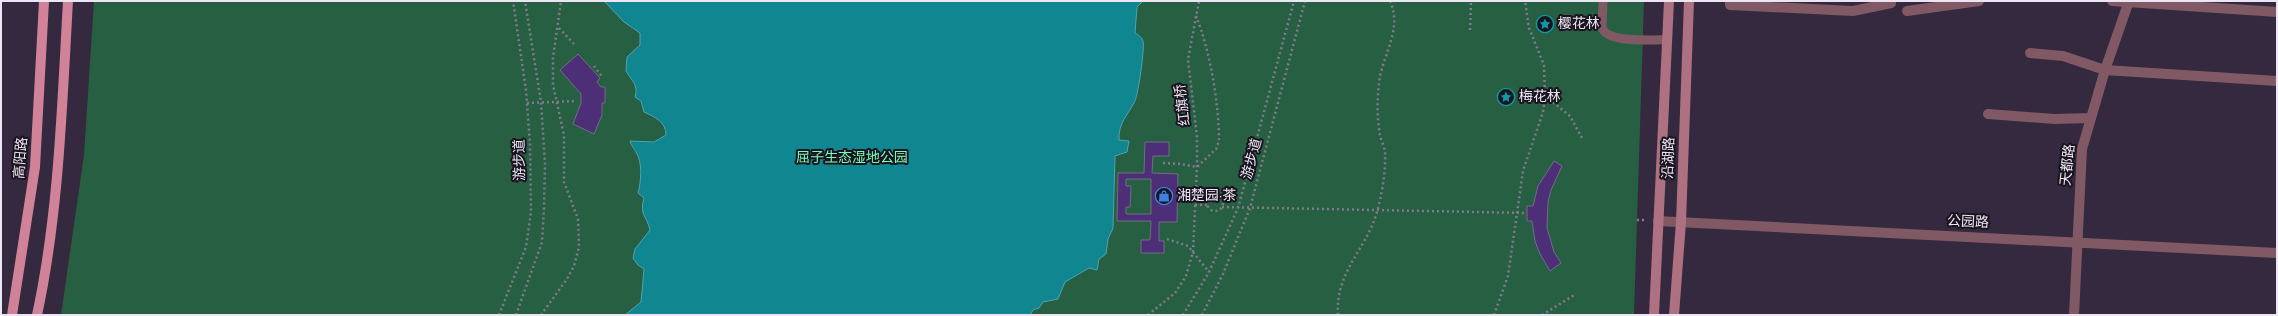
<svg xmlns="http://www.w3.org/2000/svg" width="2278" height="316" viewBox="0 0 2278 316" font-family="'Alegreya Sans','Noto Sans SC',sans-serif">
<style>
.green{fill:#275f43}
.water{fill:#108691;stroke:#52a2af}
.building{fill:#4c2f77;stroke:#746c86;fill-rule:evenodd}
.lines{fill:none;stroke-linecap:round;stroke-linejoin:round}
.path{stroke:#837a8d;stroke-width:2.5;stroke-dasharray:2 3;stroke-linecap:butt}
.service{stroke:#805964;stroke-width:9}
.minor{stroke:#805964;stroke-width:10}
.tertiary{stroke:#805964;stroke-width:10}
.secondary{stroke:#ad7182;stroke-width:10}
.primary{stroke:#d08299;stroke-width:10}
.labels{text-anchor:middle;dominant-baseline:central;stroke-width:4;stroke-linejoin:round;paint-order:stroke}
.poi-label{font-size:14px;fill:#ece5f4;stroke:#19141e;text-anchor:start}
.street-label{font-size:14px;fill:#ece5f4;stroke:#19141e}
.park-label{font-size:14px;fill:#7bfbba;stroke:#19141e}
</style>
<rect width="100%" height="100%" fill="#34293f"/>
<path class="green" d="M 94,1 L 1644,1 L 1634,315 L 61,315 L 84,155 Z"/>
<path class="water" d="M 604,1 L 1143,1 L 1137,7 L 1135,33 C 1138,35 1142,37 1143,41 C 1145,49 1138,94 1135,101 C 1128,115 1118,123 1119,140 L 1129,141 L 1127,152 L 1115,156 L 1113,228 L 1108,239 L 1106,254 L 1099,259 L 1097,270 L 1089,268 L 1065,282 L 1058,299 L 1043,302 L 1039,308 L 1033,310 L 1030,315 L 625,315 L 641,302 L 644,269 L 638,265 L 633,258 L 635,249 L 650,230 C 647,216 639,215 644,198 L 638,193 C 641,182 643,163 636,152 C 634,148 632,147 630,141 L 654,142 L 666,135 C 666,122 655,117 644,112 L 641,101 L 635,97 C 639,85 631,80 626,71 L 627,57 L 640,45 L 640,33 L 624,22 Z"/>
<path class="building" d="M 578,54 L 600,78 L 597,82 L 601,87 L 605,87 L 605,103 L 602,103 L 602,115 L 594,134 L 573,124 L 581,103 L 581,94 L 560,70 Z
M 1145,142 L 1169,142 L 1169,156 L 1153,156 L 1152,173 L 1178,174 L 1177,222 L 1159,222 L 1159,241 L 1164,241 L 1164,253 L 1141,253 L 1141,240 L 1150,240 L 1151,221 L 1117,221 L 1118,173 L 1144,173 ZM 1126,179 L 1151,179 L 1151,214 L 1126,214 L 1126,207 L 1130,207 L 1131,186 L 1126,186 Z
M 1554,161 L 1562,166 L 1551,190 L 1548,202 L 1547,228 L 1554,252 L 1561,263 L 1550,271 L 1540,254 L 1535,241 L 1532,221 L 1527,221 L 1527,206 L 1533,206 L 1538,186 Z"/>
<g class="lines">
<path class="path" d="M 559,28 L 574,44
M 1470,30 L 1471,1
M 594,66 L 603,78
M 1545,96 L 1570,116 L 1583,140
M 527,103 L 577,101
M 1163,163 L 1181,164 L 1197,167 L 1216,149 L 1219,141 C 1219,104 1210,50 1196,16
M1207 203a8 8 0 1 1 16 0a8 8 0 1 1-16 0Z
M 1195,205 L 1207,205
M 1222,207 L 1527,213
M 1637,220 L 1646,220
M 1167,239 L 1188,246 L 1209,272
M 499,315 L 526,247 L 531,212 L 530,144 L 526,90 L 513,1
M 516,315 L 542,242 L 544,209 L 545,164 L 541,102 L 525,1
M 541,315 L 567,279 L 574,266 L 579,247 L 578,219 L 564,182 L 564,135 L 553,85 L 553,58 L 561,1
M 1148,315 L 1175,293 L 1186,276 L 1193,252 L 1197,167 L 1197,137 L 1188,59 L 1199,1
M 1183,315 L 1209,272 L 1238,208 L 1294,1
M 1202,315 L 1223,274 L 1250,208 L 1305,1
M 1338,315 C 1335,272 1366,250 1377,212 C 1382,194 1386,171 1385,152 C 1384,146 1381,140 1380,135 C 1377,118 1377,100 1379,83 C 1382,55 1403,30 1390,1
M 1494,315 L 1508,276 L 1523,171 L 1543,112 L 1545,96 L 1544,65 L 1529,28 L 1525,1
M 1542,315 L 1576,294"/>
<path class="service" d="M 1603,1 L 1602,28 C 1609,44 1651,39 1667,40"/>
<path class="minor" d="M 1730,1 L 1730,5 L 1853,11 L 1891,3 L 1891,1
M 2112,1 L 2277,12
M 1907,11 L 1979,1
M 2030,53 L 2063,56 L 2105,70 L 2277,81
M 1988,114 L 2054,119 L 2091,118
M 2074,315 L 2082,149 L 2105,70 L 2129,1"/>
<path class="tertiary" d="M 1658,221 L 2277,253"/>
<path class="secondary" d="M 1654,315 L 1669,1
M 1674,315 L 1681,222 L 1689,1"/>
<path class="primary" d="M 12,315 L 35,167 L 44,1
M 37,315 C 59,213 62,105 68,1"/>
</g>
<defs>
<symbol id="sight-ring" viewBox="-11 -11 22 22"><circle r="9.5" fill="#19141e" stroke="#0f9aa8" stroke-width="1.5"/><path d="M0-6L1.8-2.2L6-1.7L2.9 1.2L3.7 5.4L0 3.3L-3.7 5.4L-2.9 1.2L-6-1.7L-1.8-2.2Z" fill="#0f9aa8"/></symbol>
<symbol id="shop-ring" viewBox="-11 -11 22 22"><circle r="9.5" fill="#19141e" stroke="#3f7fe0" stroke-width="1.5"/><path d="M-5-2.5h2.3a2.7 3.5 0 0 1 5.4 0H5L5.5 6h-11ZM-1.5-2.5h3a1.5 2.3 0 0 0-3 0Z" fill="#3f7fe0"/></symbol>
</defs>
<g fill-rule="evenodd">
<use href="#sight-ring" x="1535" y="14" width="20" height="20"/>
<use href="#sight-ring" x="1496" y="87" width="20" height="20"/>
<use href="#shop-ring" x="1154" y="186" width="20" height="20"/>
</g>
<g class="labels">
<g class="poi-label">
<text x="1558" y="24">樱花林</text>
<text x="1519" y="97">梅花林</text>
<text x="1177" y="196">湘楚园·茶</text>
</g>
<g class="street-label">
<text transform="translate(1183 105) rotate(-97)">红旗桥</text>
<text transform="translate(21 158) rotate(-85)">高阳路</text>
<text transform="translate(1669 158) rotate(-88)">沿湖路</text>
<text transform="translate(1252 159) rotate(-75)">游步道</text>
<text transform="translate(520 160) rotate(-91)">游步道</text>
<text transform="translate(2068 165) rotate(-84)">天都路</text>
<text transform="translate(1968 222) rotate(3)">公园路</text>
</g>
<g class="park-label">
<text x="852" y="158">屈子生态湿地公园</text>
</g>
</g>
<rect width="2278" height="316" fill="none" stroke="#ece5f4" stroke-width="4"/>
</svg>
